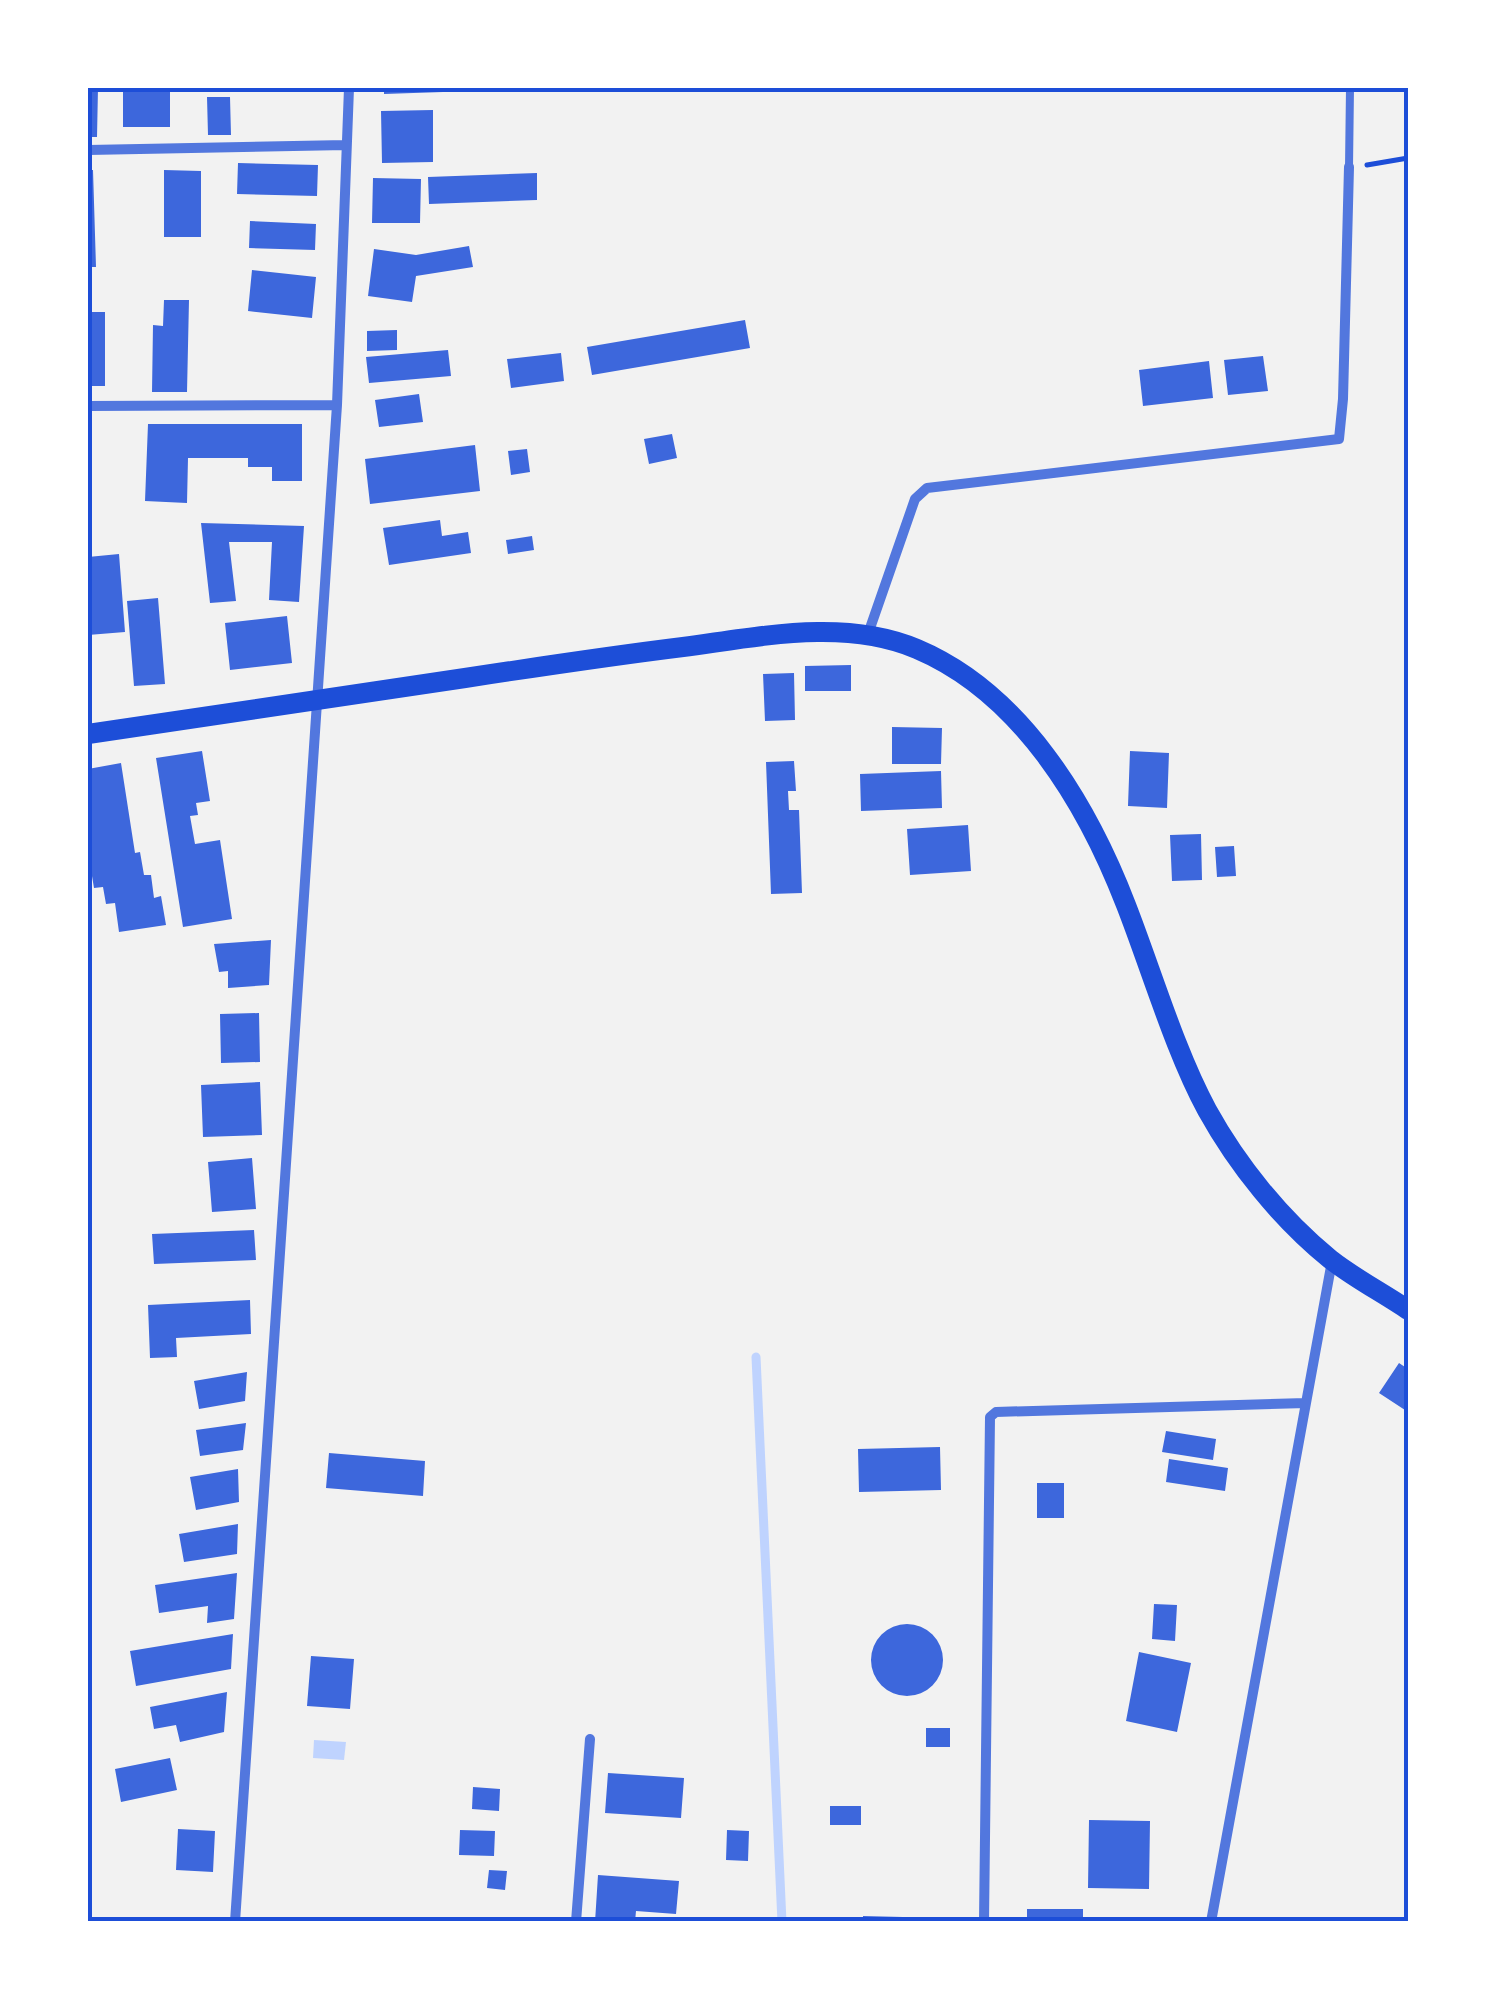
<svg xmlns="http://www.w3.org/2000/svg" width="1496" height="2009" viewBox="0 0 1496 2009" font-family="'Nunito Sans',sans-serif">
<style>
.water{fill:#bfd3fe}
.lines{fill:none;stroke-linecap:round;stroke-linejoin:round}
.stream{stroke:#bfd3fe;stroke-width:9}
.building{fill:#3d67dc}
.path{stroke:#1d4ed8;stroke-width:5}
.service{stroke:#5277de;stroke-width:8}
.minor{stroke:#5277de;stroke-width:10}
.secondary{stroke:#1d4ed8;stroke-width:20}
.neatline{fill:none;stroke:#1d4ed8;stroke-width:4}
</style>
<rect width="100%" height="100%" fill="#f2f2f2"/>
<path class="water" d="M 314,1740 L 346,1742 L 344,1760 L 313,1758 Z"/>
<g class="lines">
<path class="stream" d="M 756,1357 L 782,1922"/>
</g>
<path class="building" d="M 88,88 L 98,88 L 97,137 L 88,137 Z
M 123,88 L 170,88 L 170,127 L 123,127 Z
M 384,88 L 443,88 L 443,92 L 384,94 Z
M 207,97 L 230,97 L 231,135 L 208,135 Z
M 433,110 L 433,162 L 382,163 L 381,111 Z
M 238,163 L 318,165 L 317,196 L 237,194 Z
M 88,170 L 93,170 L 96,267 L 88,267 Z
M 164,170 L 201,171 L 201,237 L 164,237 Z
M 537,173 L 537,200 L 429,204 L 428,177 Z
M 373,178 L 421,179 L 420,223 L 372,223 Z
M 250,221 L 316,224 L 315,250 L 249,248 Z
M 469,246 L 473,267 L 416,276 L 412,302 L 368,296 L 374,249 L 416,255 Z
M 252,270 L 316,277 L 312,318 L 248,311 Z
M 164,300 L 189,300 L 187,392 L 152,392 L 153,325 L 163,326 Z
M 88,312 L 105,312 L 105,386 L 88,386 Z
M 745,320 L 750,348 L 592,375 L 587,347 Z
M 397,330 L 397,350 L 367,351 L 367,331 Z
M 448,350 L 451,376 L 369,383 L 366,357 Z
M 561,353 L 564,381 L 511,388 L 507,359 Z
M 1263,356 L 1268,391 L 1228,395 L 1224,360 Z
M 1209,361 L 1213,398 L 1143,406 L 1139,370 Z
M 419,394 L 423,422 L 379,427 L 375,400 Z
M 148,424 L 302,424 L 302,481 L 272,481 L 272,467 L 248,467 L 248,458 L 188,458 L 187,503 L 145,501 Z
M 672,434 L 677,458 L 649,464 L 644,439 Z
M 475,445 L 480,491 L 370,504 L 365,459 Z
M 527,449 L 530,472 L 511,475 L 508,451 Z
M 440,520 L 442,536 L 468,532 L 471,553 L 389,565 L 383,528 Z
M 201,523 L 304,526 L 299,602 L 269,600 L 272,542 L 229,542 L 236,601 L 210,603 Z
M 532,536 L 534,550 L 508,554 L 506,540 Z
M 119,554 L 125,632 L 88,635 L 88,557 Z
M 158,598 L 165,684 L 134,686 L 127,601 Z
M 287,616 L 292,663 L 230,670 L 225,623 Z
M 851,665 L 851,691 L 805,691 L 805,666 Z
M 794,673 L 795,720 L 765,721 L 763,674 Z
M 892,727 L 942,728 L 941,764 L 892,764 Z
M 202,751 L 210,801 L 196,803 L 198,815 L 190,816 L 195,844 L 220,840 L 232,919 L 183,927 L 156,758 Z
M 1130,751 L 1169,753 L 1167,808 L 1128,806 Z
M 794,761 L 796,791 L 788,791 L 789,810 L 799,810 L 802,893 L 771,894 L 766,762 Z
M 121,763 L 135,853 L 140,852 L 144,875 L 151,875 L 154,898 L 161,896 L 166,925 L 119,932 L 115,903 L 106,904 L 103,887 L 94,888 L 90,864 L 88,865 L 88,769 Z
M 941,771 L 942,808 L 861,811 L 860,774 Z
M 968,825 L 971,871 L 910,875 L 907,829 Z
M 1201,834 L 1202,880 L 1172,881 L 1170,835 Z
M 1234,846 L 1236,876 L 1217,877 L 1215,847 Z
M 271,940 L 269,985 L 228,988 L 228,971 L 219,972 L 214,944 Z
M 259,1013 L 260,1062 L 221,1063 L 220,1014 Z
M 260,1082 L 262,1135 L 203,1137 L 201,1085 Z
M 252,1158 L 256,1209 L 212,1212 L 208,1162 Z
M 254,1230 L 256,1260 L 154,1264 L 152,1234 Z
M 250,1300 L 251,1334 L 176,1338 L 177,1357 L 150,1358 L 148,1305 Z
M 1399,1363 L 1408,1369 L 1408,1412 L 1379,1393 Z
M 247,1372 L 245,1401 L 199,1409 L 194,1381 Z
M 246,1423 L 243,1450 L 200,1456 L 196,1430 Z
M 1166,1431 L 1216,1439 L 1213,1460 L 1162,1452 Z
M 940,1447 L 941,1490 L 859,1492 L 858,1449 Z
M 329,1453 L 425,1461 L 423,1496 L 326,1488 Z
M 1169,1459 L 1228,1468 L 1225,1491 L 1166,1482 Z
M 238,1469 L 239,1502 L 196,1510 L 190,1477 Z
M 1037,1483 L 1064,1483 L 1064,1518 L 1037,1518 Z
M 238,1524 L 237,1554 L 184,1562 L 179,1534 Z
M 237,1573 L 234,1619 L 207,1623 L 208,1606 L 159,1613 L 155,1585 Z
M 1154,1604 L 1177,1605 L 1175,1641 L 1152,1639 Z
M871 1660a36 36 0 1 1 72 0a36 36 0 1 1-72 0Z
M 233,1634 L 231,1669 L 136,1686 L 130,1651 Z
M 1139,1652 L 1191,1663 L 1177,1732 L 1126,1721 Z
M 311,1656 L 354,1659 L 350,1709 L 307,1706 Z
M 227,1692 L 224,1732 L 180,1742 L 176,1725 L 154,1729 L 150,1707 Z
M 926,1728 L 950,1728 L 950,1747 L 926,1747 Z
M 170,1758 L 177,1790 L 121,1802 L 115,1769 Z
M 608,1773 L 684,1778 L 681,1818 L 605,1813 Z
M 473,1787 L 500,1789 L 499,1811 L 472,1809 Z
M 830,1806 L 861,1806 L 861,1825 L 830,1825 Z
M 1089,1820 L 1150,1821 L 1149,1889 L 1088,1888 Z
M 178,1829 L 215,1831 L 213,1872 L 176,1870 Z
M 460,1830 L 495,1831 L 494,1856 L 459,1855 Z
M 727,1830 L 749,1831 L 748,1861 L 726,1860 Z
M 489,1870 L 507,1871 L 505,1890 L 487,1888 Z
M 598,1875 L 679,1881 L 676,1914 L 636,1911 L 635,1922 L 595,1922 Z
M 1027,1909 L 1083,1909 L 1083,1922 L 1027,1922 Z
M 863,1916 L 943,1918 L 943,1922 L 863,1922 Z"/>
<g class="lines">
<path class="path" d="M 1367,165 L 1408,158"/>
<path class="service" d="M 1349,167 L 1350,88"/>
<path class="minor" d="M 88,150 L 346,145
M 88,406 L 337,405
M 868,634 L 915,499 L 927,488 L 1339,439 L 1343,399 L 1349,167
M 235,1922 L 337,405 L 349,88
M 576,1922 L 590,1739
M 984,1922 L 990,1417 L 996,1412 L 1306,1403
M 1211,1922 L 1332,1261"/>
<path class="secondary" d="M 88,734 C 213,715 339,697 465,678 C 537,667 610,656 683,647 C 759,637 844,618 917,649 C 1021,693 1087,804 1126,905 C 1151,969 1175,1051 1207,1110 C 1238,1166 1281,1219 1330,1259 C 1354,1278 1383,1293 1408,1310"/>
</g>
<rect width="1496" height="2009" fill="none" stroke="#ffffff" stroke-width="180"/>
<rect x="90" y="90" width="1316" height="1829" class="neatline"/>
</svg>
